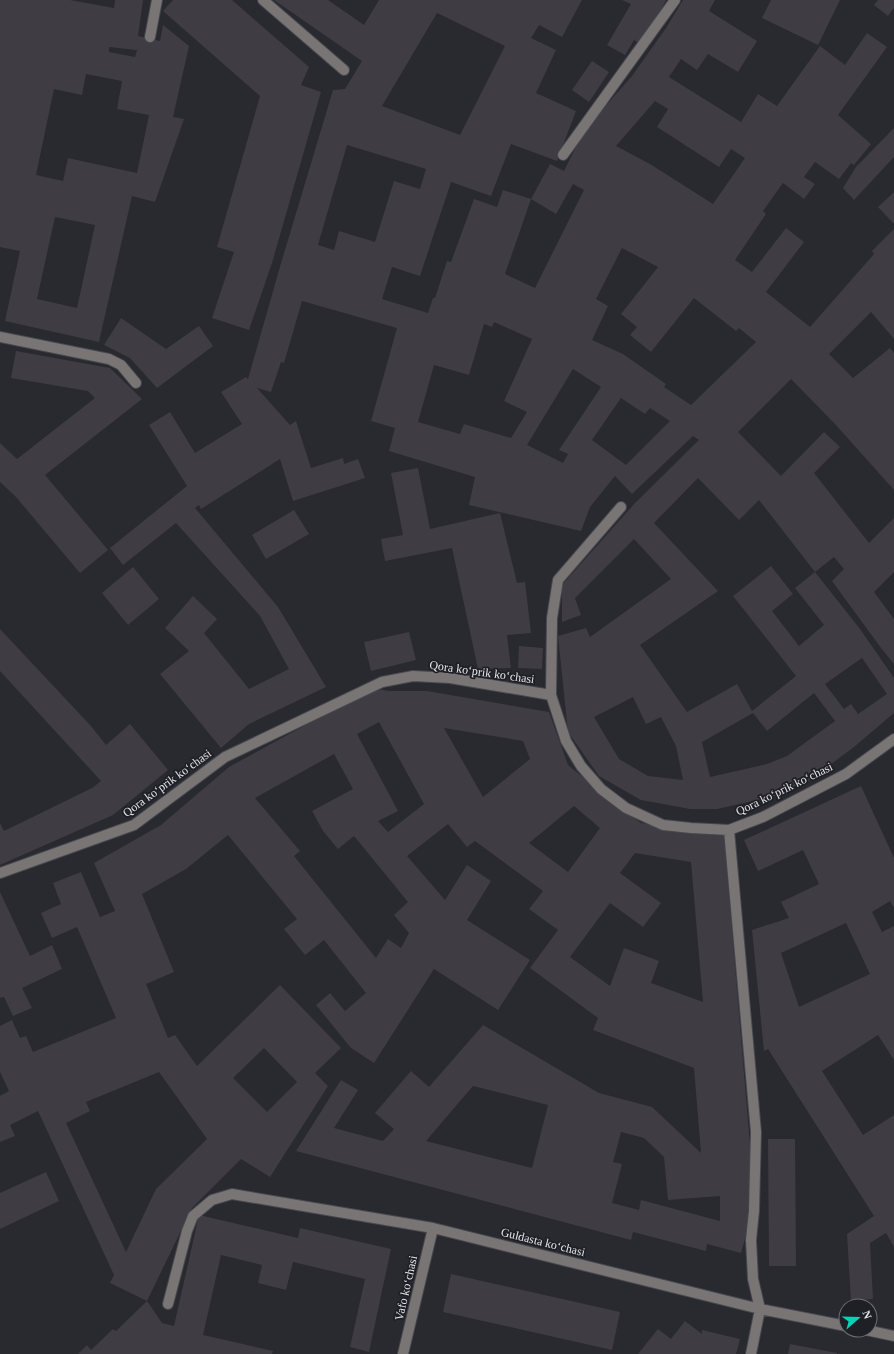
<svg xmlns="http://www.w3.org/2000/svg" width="894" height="1354" viewBox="0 0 894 1354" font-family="Georgia,serif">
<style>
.building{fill:#3f3c44;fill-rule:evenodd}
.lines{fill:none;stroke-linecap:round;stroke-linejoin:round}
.minor-casing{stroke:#47474e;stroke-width:12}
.minor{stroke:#797575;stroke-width:10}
.labels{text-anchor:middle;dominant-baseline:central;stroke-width:3.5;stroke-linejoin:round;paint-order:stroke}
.street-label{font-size:12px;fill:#e5e5ea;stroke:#1f1f26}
</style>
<rect width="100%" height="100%" fill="#292930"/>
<path class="building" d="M 0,0 L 70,0 L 114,8 L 115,0 L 143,0 L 138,36 L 160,41 L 163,25 L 189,46 L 173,117 L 184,119 L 155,202 L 132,196 L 99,342 L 5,321 L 20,251 L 0,247 ZM 109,47 L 137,50 L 135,57 L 109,52 ZM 86,74 L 122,81 L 117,109 L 149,115 L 137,173 L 68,158 L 63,181 L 36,175 L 54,89 L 82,95 ZM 55,217 L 95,225 L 77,308 L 37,299 Z
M 173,0 L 232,0 L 309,67 L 301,85 L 321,92 L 272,263 L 249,330 L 212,318 L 234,252 L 217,247 L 260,96 L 163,11 Z
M 274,0 L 328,0 L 364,25 L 379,0 L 582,0 L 562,37 L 539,25 L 531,38 L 556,50 L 536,93 L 576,111 L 557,161 L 511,144 L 491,196 L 451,182 L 420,276 L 392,267 L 382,299 L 428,313 L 433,298 L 435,298 L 447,261 L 451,262 L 474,199 L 497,207 L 503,190 L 531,199 L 505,274 L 535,288 L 584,190 L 573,184 L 556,214 L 531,199 L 550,164 L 564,171 L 585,129 L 632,76 L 666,28 L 683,0 L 715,0 L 709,11 L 757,41 L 738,72 L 708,54 L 697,70 L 681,59 L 669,77 L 741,122 L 758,94 L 777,106 L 820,46 L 845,65 L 867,33 L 887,47 L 838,115 L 871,144 L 854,165 L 851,163 L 839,179 L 815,162 L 804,177 L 815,184 L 804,199 L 783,183 L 763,211 L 766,214 L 735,260 L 752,272 L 786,228 L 804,242 L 766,292 L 810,327 L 874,254 L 872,251 L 894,229 L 894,339 L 871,312 L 829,354 L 853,378 L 890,348 L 894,353 L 894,490 L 835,424 L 791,379 L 738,432 L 781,476 L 824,432 L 840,447 L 814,473 L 869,543 L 894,518 L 894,572 L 874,592 L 894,619 L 894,664 L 881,648 L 832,581 L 844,569 L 834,557 L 815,572 L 759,500 L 739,520 L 698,478 L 654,523 L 718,591 L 640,645 L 687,712 L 737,684 L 752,711 L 796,676 L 733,596 L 771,566 L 793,594 L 772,611 L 799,646 L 824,625 L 795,588 L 815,572 L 860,629 L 894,678 L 894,713 L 854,747 L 803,785 L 779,795 L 717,809 L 690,809 L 641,800 L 599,776 L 568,732 L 558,636 L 586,628 L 590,637 L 671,579 L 634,539 L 575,598 L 581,615 L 562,622 L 562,585 L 635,503 L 699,440 L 693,436 L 632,494 L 615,476 L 590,507 L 581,531 L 469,505 L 475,477 L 389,451 L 395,428 L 371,421 L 397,328 L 302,301 L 284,363 L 281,362 L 271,392 L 257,388 L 290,425 L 296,421 L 311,468 L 343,458 L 344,464 L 358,459 L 365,478 L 293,501 L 280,459 L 201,509 L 199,505 L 195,508 L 278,607 L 326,687 L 249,724 L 221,748 L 160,674 L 189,651 L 165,628 L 193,596 L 217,619 L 204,633 L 249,689 L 289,669 L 260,616 L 176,523 L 123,565 L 110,548 L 187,486 L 149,425 L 170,412 L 195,453 L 242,424 L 221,392 L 246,377 L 248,379 L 279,270 L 333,90 L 345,89 L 362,61 ZM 437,13 L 505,46 L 460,135 L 382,106 ZM 655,101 L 668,109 L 657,127 L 719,167 L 731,149 L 745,158 L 713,204 L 650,164 L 616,146 ZM 347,145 L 426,169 L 420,189 L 394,181 L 375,242 L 339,231 L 334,250 L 318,245 ZM 622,248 L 658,267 L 621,314 L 637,327 L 630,335 L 651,352 L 694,298 L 736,331 L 739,328 L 756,342 L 691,405 L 664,387 L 666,384 L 623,354 L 592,340 L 608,306 L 596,299 ZM 494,322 L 532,339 L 504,401 L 527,412 L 511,438 L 464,424 L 460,434 L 418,422 L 434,365 L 469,375 L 484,324 L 492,327 ZM 573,369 L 601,387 L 559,450 L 568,454 L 563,463 L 527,445 ZM 621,398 L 645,414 L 650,408 L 670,421 L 626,465 L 592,440 ZM 862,658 L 887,694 L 858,714 L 851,704 L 844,709 L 825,684 ZM 814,693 L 835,721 L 787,756 L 767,764 L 710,777 L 702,742 L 753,713 L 767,731 ZM 633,697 L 646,724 L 661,717 L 676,746 L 683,780 L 648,776 L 619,759 L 594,717 Z
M 622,0 L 666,0 L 657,18 L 639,43 L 634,40 L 625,55 L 607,45 L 631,4 Z
M 771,0 L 840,0 L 818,45 L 762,18 Z
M 878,0 L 894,0 L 894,8 L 888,16 L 874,5 Z
M 592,61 L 609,72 L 589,102 L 572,90 Z
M 894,128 L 894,157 L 854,200 L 843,188 L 856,167 Z
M 894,192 L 894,224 L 878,207 Z
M 121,318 L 166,349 L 199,326 L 213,346 L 157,388 L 130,358 L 104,345 Z
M 16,351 L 110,368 L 142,399 L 45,475 L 108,550 L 80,573 L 16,497 L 0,482 L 0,443 L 17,459 L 95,398 L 88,391 L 11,378 Z
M 418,468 L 430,529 L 500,513 L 517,583 L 525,582 L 531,633 L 507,635 L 511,668 L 478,669 L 452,548 L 385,561 L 381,539 L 403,535 L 391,473 Z
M 294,510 L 309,534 L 266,559 L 252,535 Z
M 133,567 L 159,599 L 128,625 L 102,593 Z
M 0,629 L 91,726 L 106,745 L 130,724 L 168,770 L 113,815 L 0,865 L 0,823 L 4,831 L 92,788 L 101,781 L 0,671 Z
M 409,632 L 416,660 L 371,671 L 364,642 Z
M 519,646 L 543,648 L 542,669 L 518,668 Z
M 373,688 L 389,691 L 427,691 L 549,712 L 568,765 L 618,806 L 641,823 L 724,835 L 754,1193 L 749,1194 L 748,1228 L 741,1253 L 707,1244 L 706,1251 L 633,1232 L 631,1240 L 296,1151 L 341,1080 L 358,1090 L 334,1128 L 383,1141 L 394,1129 L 375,1113 L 411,1071 L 429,1087 L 483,1025 L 599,1093 L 652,1107 L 701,1153 L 694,1068 L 593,1030 L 598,1018 L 530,968 L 558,930 L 529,909 L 543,891 L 475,841 L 467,847 L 448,824 L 407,856 L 445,900 L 467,865 L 491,881 L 467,920 L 530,960 L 498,1010 L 434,969 L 374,1063 L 351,1048 L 316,1005 L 330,993 L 345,1011 L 366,993 L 324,940 L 305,955 L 284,929 L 297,919 L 228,835 L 186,869 L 142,894 L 174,972 L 146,984 L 168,1038 L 175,1035 L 197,1066 L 280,985 L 341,1048 L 315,1073 L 328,1086 L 270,1177 L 241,1159 L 192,1208 L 147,1301 L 110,1283 L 114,1275 L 38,1111 L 10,1125 L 15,1136 L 0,1142 L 0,1096 L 9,1091 L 0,1072 L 0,1026 L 12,1020 L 20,1038 L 26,1036 L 33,1052 L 116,1018 L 77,927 L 52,938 L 41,913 L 61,904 L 53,883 L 81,872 L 100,917 L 115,911 L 94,863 L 161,825 L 229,767 ZM 379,722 L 424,804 L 388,832 L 378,821 L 398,811 L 357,734 ZM 444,728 L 523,741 L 530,759 L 483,797 ZM 334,754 L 353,789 L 312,811 L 323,831 L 338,849 L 354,836 L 408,902 L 394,915 L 409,933 L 401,948 L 388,939 L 376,958 L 294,856 L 300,851 L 255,798 ZM 574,806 L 600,828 L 568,872 L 529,843 ZM 635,853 L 691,862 L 703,1002 L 651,983 L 659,961 L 624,948 L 610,986 L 570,957 L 610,903 L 643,927 L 661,903 L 620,873 ZM 264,1048 L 297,1082 L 267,1112 L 233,1078 ZM 159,1072 L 207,1139 L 156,1189 L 126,1252 L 66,1123 L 90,1111 L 86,1102 ZM 473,1086 L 548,1105 L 532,1168 L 426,1141 ZM 621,1132 L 644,1138 L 664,1157 L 668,1200 L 720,1196 L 720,1221 L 641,1200 L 639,1210 L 612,1203 L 622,1164 L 613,1162 Z
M 861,786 L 894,858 L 894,908 L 890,901 L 872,912 L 882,932 L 894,926 L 894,1060 L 878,1035 L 822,1071 L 863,1135 L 894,1115 L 894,1247 L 886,1233 L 870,1243 L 873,1299 L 851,1301 L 847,1234 L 874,1216 L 768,1049 L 764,1051 L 752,930 L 789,918 L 781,902 L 819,884 L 803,850 L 758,871 L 744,840 ZM 846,923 L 870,974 L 799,1007 L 781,953 Z
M 0,892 L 30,956 L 52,945 L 62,969 L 22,988 L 32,1008 L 13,1016 L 4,997 L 0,998 Z
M 768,1139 L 795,1139 L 796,1266 L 769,1266 Z
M 46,1172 L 59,1201 L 0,1229 L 0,1193 Z
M 199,1215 L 298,1238 L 300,1228 L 391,1249 L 369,1352 L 350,1347 L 365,1279 L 293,1262 L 286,1290 L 258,1283 L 262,1265 L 221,1255 L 203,1335 L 273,1351 L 272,1354 L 78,1354 L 87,1345 L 91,1350 L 113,1329 L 116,1331 L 147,1301 L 162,1323 L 174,1326 Z
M 451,1274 L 620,1312 L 612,1350 L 443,1312 Z
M 685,1321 L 702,1334 L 702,1330 L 740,1339 L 736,1354 L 638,1354 L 658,1329 L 671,1339 Z
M 790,1344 L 837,1353 L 837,1354 L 788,1354 Z"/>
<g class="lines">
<defs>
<path id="minor" d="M 263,0 L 344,70
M 150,37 L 157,0
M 563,155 L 675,0
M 0,337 L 109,359 L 121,365 L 136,383
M 551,695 L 552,618 L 558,580 L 621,507
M 729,830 L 756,1132 L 754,1211 L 751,1240 L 753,1279 L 760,1309 L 751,1354
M 0,873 L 134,825 L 225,757 L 382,682 L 413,676 L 450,678 L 551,695 L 566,741 L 581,766 L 601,789 L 626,808 L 663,825 L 691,828 L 729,830 L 763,817 L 846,774 L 894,739
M 168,1304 L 187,1231 L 193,1216 L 212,1200 L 232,1194 L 433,1228 L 760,1309 L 846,1326
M 866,1330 L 894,1336
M 403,1354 L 433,1228"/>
</defs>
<use href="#minor" class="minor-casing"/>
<use href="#minor" class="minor"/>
</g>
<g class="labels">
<g class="street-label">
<text transform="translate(482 672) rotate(8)">Qora koʻprik koʻchasi</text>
<text transform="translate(167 783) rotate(-36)">Qora koʻprik koʻchasi</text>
<text transform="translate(784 789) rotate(-26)">Qora koʻprik koʻchasi</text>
<text transform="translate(543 1242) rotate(14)">Guldasta koʻchasi</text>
<text transform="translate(406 1288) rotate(-77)">Vafo koʻchasi</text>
</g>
</g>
<g transform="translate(858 1318) rotate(70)"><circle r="19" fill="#1f1f26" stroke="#6e6e74"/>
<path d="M0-3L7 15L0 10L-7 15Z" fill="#01d5b6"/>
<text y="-6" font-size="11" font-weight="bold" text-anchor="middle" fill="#e5e5ea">N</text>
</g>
</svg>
